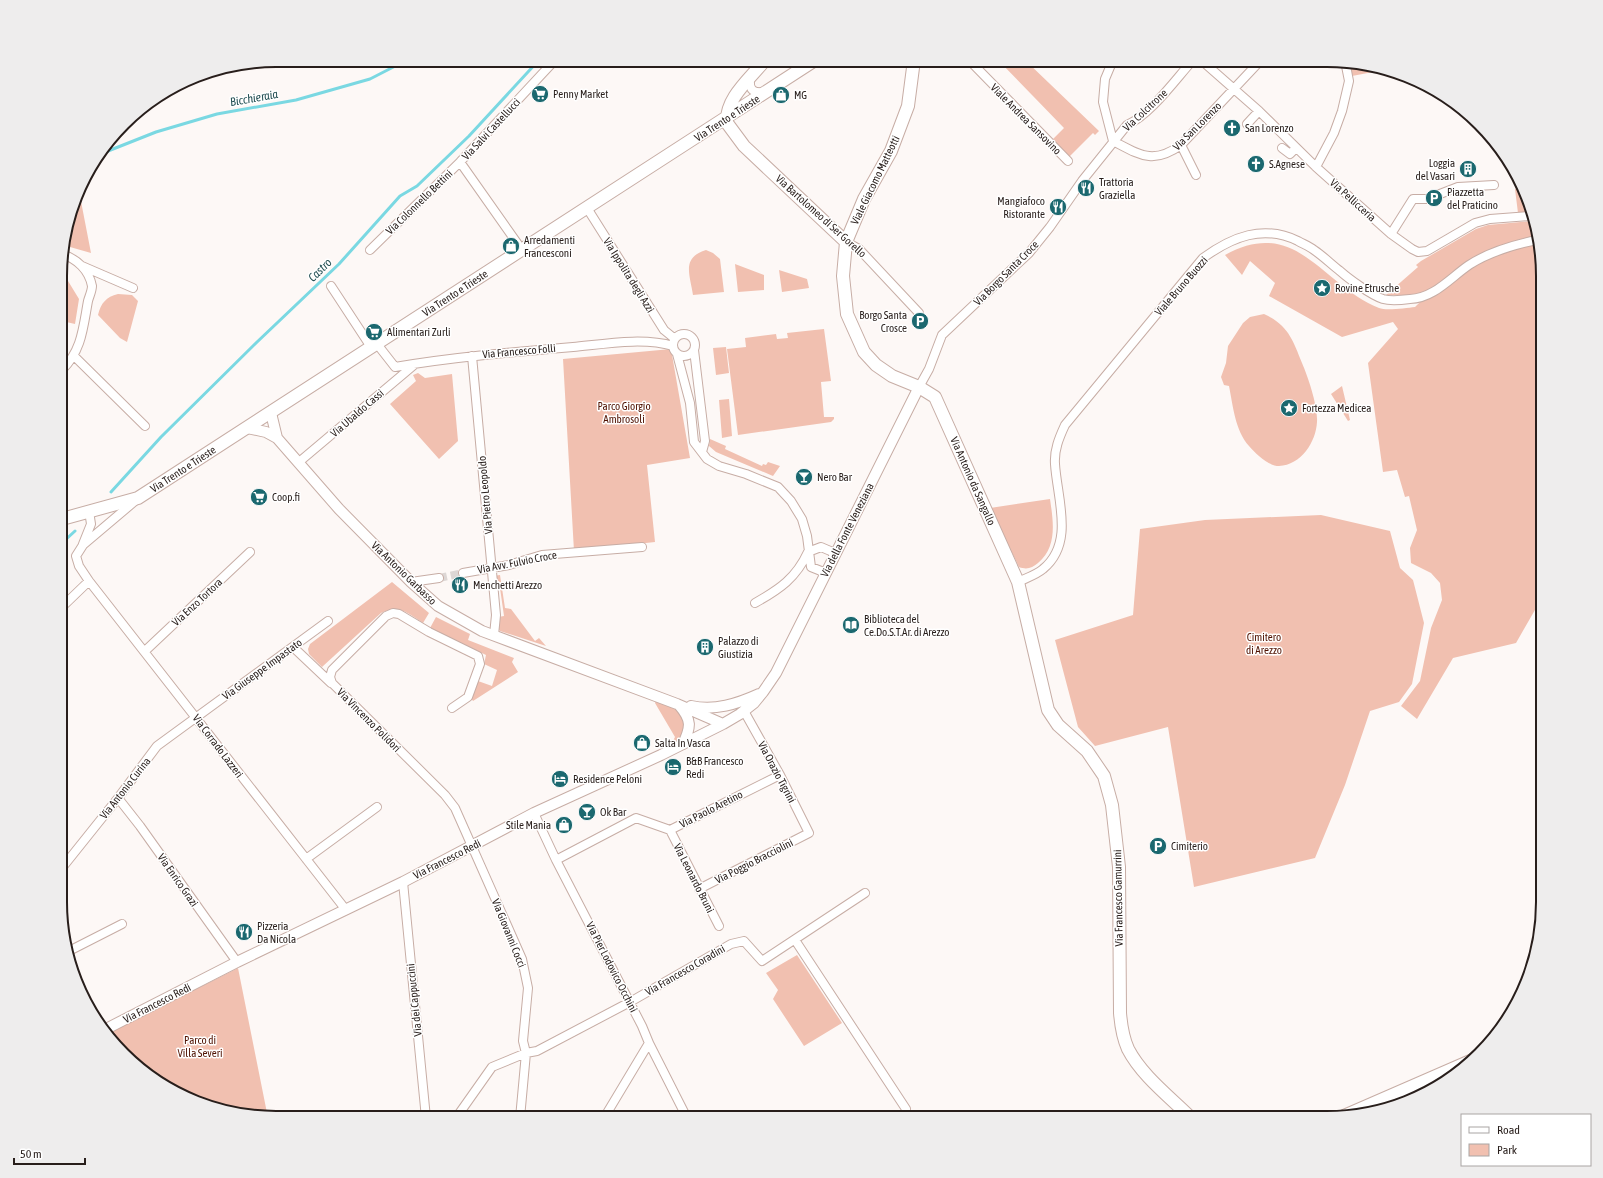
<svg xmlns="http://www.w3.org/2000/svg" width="1603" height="1178" viewBox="0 0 1603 1178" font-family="'Asap Condensed',sans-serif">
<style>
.green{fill:#f1c0b0}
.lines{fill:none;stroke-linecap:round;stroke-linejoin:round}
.stream{stroke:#7ad8e2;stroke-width:3}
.minor-tunnel{stroke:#ddd7d5;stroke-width:8;stroke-dasharray:8 4;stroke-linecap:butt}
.minor-casing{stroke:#c7ada5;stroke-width:10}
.tertiary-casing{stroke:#c7ada5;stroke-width:12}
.secondary-casing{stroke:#c7ada5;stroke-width:14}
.minor{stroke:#fff;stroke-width:8}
.tertiary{stroke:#fff;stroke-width:10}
.secondary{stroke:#fff;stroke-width:12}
.labels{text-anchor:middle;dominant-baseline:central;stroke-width:3;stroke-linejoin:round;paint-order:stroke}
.poi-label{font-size:11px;fill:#281e1b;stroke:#fff;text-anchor:start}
.street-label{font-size:11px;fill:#281e1b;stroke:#fff}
.park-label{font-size:11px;fill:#4f1100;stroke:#fff}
.water-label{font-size:12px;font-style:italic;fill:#255155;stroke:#fff}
.rim{fill:none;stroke:#281e1b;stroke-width:2}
</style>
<rect width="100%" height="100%" fill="#fdf8f6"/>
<path class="green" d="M 998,60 L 1025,60 L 1099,131 L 1095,135 L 1093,133 L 1068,158 L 1051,141 L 1064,128 Z
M 1348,62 L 1373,68 L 1373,72 L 1352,76 Z
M 1523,188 L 1529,213 L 1518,213 L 1515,189 Z
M 79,191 L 91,253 L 63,245 Z
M 1532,221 L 1536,236 C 1512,240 1487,249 1468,262 C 1454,272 1441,286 1425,293 C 1413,297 1398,295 1386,295 L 1418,267 L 1416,265 L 1421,261 L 1476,229 L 1488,225 Z
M 1537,240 L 1543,262 L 1543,596 L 1516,643 L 1453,658 L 1417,719 L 1401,706 L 1420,681 L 1431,628 L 1442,600 L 1440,583 L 1431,573 L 1411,563 L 1410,548 L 1417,530 L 1409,496 L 1405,497 L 1397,470 L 1383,472 L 1368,363 L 1398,329 L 1393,322 L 1342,337 L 1269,296 L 1275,283 L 1250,261 L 1242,275 L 1225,255 C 1296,215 1322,285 1379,308 C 1386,311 1406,308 1415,307 L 1426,296 L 1470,265 Z
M 706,250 L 713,253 L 720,259 L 724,292 L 693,295 C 690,274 681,258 706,250 Z
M 735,264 L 764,275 L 764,290 L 738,292 Z
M 779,270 L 807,279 L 809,288 L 782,292 Z
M 62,273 L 65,276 L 79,299 L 75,324 L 62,321 Z
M 118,294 L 132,295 L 138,301 L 127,342 L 120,338 L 98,315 C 101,303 106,297 118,294 Z
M 1264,314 C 1288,325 1293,340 1302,363 C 1308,377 1318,406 1317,422 C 1316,442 1301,465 1279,466 C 1268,466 1256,454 1249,446 C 1235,430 1233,406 1229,386 L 1224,385 L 1221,377 L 1226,363 L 1228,346 L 1243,323 L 1250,317 Z
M 824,329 L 831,381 L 821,382 L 824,417 L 834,417 L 834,419 L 831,422 L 738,435 L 727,349 L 746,347 L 745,338 L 776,334 L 777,339 L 788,338 L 787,333 Z
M 726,347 L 729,373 L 716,375 L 713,348 Z
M 671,349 L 690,458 L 647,465 L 655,542 L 574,551 L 563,359 Z
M 418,373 L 425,378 L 452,374 L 458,441 L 439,459 L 390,404 L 416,381 L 413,375 Z
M 1342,386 L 1350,420 L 1348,421 L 1331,394 Z
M 729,399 L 732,436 L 722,438 L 719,400 Z
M 710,439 L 726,446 L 725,449 L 762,466 L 763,464 L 766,465 L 768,462 L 780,466 L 773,476 L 716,452 L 709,446 Z
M 1050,499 C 1053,520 1058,547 1038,563 C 1032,568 1027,570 1019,567 L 990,508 Z
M 1321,515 L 1390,531 L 1400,568 L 1413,580 L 1424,623 L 1412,684 L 1399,702 L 1370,711 L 1345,785 L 1315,858 L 1194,887 L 1168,727 L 1095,746 L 1078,727 L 1055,640 L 1133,615 L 1140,529 L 1205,520 Z
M 500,575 L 505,608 L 511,609 L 535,641 L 539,638 L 546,646 L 500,631 L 498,628 L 498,617 L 504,616 L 499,581 L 493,581 L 493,576 Z
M 392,582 L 429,613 L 423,623 C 407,613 400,604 381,613 L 322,667 L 309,654 L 308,649 L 310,644 Z
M 436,617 L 470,634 L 468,640 L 514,658 L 512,662 L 518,672 L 473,701 L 471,698 L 478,681 L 492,686 L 497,670 L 484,664 L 486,655 L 430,628 Z
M 656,700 L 677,709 L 685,718 C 684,730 682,739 671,745 L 675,737 L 655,703 Z
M 797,955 L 842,1023 L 804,1046 L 773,999 L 778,990 L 766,973 Z
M 238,968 L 268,1118 L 262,1118 L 193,1102 L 144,1073 L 109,1033 Z"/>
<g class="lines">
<path class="stream" d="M 103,153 L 156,132 L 217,114 L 296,100 L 370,79 L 407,60
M 111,492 L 161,437 L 256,343 L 339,264 L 400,196 L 417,186 L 469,136 L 539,60
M 62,543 L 75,531"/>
<path class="minor-tunnel" d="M 439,578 L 463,573"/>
<defs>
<path id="minor" d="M 969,60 L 1068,161
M 1201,60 L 1259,111 L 1316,167 L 1391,234 L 1412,249 L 1418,252 L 1427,251 L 1475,223 L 1490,219 L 1530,216
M 750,79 C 749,90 753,93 764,92
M 1247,124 L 1259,111
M 1113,141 C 1140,155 1153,165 1181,145 L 1261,60
M 1113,141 L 1103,102 L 1105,79 L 1113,60
M 1181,145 L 1196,175
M 1282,148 L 1290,154 L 1296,148
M 460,162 L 522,250
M 1316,167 L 1334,133 L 1342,111 L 1349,81 L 1345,61
M 587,208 L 664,330 L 675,339
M 1391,234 L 1413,199 L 1427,199 L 1458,187 L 1494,185
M 846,242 L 859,249 L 919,313
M 370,250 L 460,162 L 555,60
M 62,254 C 77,259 89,270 92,286 C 92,291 89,297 88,301 C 83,328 82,350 62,370
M 82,266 L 133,288
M 331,286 L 371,347
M673 345a11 11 0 1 1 22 0a11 11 0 1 1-22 0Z
M 377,344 L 395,367 C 454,357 514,352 573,347 C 604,344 643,337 673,346
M 694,350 L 705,441 L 702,452
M 677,354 L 690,403 L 694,442 L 707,459 L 719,466 L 746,474 L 778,487 L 791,501 L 802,519 L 807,536 L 811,567 L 826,573
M 74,356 L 145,426
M 472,356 L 496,615 L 494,635
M 919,387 L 929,369 L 942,335 L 1029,253 L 1050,227 L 1082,181 L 1127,125 C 1150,115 1175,80 1193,60
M 299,462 L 414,365
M 135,501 L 83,545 L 76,556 L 79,566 L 89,581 L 346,910
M 83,544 L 91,524 L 89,511
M 463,573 L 509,565 L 542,555 L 642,547
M 411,582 L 439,578
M 1018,582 C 1026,578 1036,575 1043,569 C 1075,543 1057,498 1055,464 C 1054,450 1059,438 1065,425 L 1203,258 C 1232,237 1263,224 1298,241 C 1303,244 1309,246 1314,250 C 1323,256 1331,264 1340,271 C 1349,279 1371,295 1383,299 C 1390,301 1402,300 1410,299 C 1434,298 1450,278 1469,265 C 1489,252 1513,245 1537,240
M 755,603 C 780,589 796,578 808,552 L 821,547 L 835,553
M 62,607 L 89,581
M 293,647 L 331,683
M 145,651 L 250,552
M 452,708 L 468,697 L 480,664 L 478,656 L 429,632 L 399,614 L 393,613 L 386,616 L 332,670 L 330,677 L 332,683 L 445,795 L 455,808 L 522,959 L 528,988 L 523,1041 L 526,1053 L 520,1118
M 118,798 L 140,826 L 237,962
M 534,813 L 556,860 L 642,1026 L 649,1043 L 604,1118
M 670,830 L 719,926
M 306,859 L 377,807
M 556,860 L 636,818 L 670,830 L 780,775
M 62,868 L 118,798 L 157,746 L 328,621
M 403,882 L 426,1118
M 699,889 L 809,833 L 780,775 L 744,711
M 795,940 L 906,1109
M 69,951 L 122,924
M 649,1043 L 687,1118
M 456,1118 L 492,1067 L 526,1053 L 537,1051 L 630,1002 L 731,944 L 744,941 L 762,961 L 865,893"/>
<path id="tertiary" d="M 271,413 L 277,438
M 247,428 L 266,432 L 277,438 L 339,509 L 411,582 L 438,606 L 482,631 L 677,704 L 723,724
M 679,705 C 692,720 691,727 683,744
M 691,706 C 715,711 737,704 759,694
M 106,1029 L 237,962 L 403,882 L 534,813 L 661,755 L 723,724 L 740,714 L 754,703 L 763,692 L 776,673 L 919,387"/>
<path id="secondary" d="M 765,60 C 751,78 725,98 727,123 L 744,146 L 846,242
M 914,60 L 908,106 L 891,151 L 864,199 L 846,242 L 843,276 L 847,314 L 864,352 L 876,365 L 892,376 L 919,387 L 935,397 L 1018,582 L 1048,710 L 1058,725 L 1087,751 L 1104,776 L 1112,805 L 1119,867 L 1120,1013 C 1121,1025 1123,1038 1128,1049 C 1142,1076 1170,1097 1191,1118
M 62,519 L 138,498 L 815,60
M 1344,1116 L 1475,1059"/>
</defs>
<use href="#minor" class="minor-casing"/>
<use href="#tertiary" class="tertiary-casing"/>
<use href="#secondary" class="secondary-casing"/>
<use href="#minor" class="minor"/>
<use href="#tertiary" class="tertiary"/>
<use href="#secondary" class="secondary"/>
</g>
<defs>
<symbol id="supermarket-disc" viewBox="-11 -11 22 22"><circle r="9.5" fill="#1b686f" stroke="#fff"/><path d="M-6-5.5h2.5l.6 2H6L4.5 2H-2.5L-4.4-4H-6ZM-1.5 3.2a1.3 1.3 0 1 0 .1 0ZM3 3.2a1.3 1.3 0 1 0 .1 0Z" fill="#fff"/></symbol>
<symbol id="shop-disc" viewBox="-11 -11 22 22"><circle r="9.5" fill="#1b686f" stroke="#fff"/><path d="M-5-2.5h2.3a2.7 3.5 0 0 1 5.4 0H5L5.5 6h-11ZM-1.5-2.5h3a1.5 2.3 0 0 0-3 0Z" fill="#fff"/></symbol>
<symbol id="church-disc" viewBox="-11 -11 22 22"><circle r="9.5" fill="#1b686f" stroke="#fff"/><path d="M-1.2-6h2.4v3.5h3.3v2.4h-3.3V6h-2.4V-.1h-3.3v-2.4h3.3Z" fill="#fff"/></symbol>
<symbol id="building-disc" viewBox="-11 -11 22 22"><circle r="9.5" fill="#1b686f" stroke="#fff"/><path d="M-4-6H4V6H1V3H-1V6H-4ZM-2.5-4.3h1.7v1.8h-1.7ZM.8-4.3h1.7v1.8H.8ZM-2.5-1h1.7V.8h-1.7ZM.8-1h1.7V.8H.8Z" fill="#fff"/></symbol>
<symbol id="restaurant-disc" viewBox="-11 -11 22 22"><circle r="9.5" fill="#1b686f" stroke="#fff"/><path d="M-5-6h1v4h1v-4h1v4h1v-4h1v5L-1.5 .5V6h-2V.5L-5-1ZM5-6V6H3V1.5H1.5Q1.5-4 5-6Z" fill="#fff"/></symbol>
<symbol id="parking-disc" viewBox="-11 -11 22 22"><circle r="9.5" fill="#1b686f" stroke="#fff"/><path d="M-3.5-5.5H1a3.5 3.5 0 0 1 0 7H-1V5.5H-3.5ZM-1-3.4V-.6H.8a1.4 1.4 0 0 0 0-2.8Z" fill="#fff"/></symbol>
<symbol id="sight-disc" viewBox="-11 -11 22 22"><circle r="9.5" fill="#1b686f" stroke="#fff"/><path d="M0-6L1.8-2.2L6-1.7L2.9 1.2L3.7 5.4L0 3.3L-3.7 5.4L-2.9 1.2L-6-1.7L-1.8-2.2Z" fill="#fff"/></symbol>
<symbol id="bar-disc" viewBox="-11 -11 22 22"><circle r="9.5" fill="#1b686f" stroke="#fff"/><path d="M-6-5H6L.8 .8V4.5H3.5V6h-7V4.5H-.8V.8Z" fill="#fff"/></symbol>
<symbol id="library-disc" viewBox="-11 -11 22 22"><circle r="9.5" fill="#1b686f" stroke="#fff"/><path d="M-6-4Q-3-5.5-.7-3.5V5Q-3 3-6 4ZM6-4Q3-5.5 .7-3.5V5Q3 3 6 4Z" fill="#fff"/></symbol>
<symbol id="hotel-disc" viewBox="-11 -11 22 22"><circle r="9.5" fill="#1b686f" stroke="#fff"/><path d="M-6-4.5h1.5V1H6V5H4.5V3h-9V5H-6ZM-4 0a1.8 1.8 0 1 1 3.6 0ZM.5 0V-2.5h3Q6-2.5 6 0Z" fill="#fff"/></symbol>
</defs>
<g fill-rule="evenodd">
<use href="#supermarket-disc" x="530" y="84" width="20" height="20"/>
<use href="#shop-disc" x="771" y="85" width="20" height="20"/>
<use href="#church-disc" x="1222" y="118" width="20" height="20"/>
<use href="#church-disc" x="1246" y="154" width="20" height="20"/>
<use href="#building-disc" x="1458" y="159" width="20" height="20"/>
<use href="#restaurant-disc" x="1076" y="178" width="20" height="20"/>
<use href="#parking-disc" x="1424" y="188" width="20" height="20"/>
<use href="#restaurant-disc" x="1048" y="197" width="20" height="20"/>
<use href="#shop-disc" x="501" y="236" width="20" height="20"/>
<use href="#sight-disc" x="1312" y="278" width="20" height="20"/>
<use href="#parking-disc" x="910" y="311" width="20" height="20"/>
<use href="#supermarket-disc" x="364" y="322" width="20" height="20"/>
<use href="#sight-disc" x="1279" y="398" width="20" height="20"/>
<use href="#bar-disc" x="794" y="467" width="20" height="20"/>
<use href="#supermarket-disc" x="249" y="487" width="20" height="20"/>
<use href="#restaurant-disc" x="450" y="575" width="20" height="20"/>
<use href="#library-disc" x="841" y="615" width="20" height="20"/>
<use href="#building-disc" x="695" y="637" width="20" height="20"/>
<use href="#shop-disc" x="632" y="733" width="20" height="20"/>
<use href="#hotel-disc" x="663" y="757" width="20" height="20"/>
<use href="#hotel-disc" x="550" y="769" width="20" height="20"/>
<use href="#bar-disc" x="577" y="802" width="20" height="20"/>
<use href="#shop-disc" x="554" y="815" width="20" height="20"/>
<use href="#parking-disc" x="1148" y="836" width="20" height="20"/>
<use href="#restaurant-disc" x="234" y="922" width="20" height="20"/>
</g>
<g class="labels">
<g class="poi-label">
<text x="553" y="94">Penny Market</text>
<text x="794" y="95">MG</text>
<text x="1245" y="128">San Lorenzo</text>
<text x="1455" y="163" text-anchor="end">Loggia<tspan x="1455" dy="13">del Vasari</tspan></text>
<text x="1269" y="164">S.Agnese</text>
<text x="1099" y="182">Trattoria<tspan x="1099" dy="13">Graziella</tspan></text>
<text x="1447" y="192">Piazzetta<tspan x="1447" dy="13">del Praticino</tspan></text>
<text x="1045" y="201" text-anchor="end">Mangiafoco<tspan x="1045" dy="13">Ristorante</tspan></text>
<text x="524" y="240">Arredamenti<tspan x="524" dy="13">Francesconi</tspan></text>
<text x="1335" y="288">Rovine Etrusche</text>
<text x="907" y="315" text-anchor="end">Borgo Santa<tspan x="907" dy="13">Crosce</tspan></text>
<text x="387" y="332">Alimentari Zurli</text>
<text x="1302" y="408">Fortezza Medicea</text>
<text x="817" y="477">Nero Bar</text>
<text x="272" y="497">Coop.fi</text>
<text x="473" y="585">Menchetti Arezzo</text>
<text x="864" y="619">Biblioteca del<tspan x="864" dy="13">Ce.Do.S.T.Ar. di Arezzo</tspan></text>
<text x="718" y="641">Palazzo di<tspan x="718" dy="13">Giustizia</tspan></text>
<text x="655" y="743">Salta In Vasca</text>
<text x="686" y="761">B&amp;B Francesco<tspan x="686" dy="13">Redi</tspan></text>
<text x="573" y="779">Residence Peloni</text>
<text x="600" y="812">Ok Bar</text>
<text x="551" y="825" text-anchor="end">Stile Mania</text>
<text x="1171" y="846">Cimiterio</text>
<text x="257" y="926">Pizzeria<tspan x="257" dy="13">Da Nicola</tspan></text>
</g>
<g class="street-label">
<text transform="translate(1145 110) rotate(-43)">Via Colcitrone</text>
<text transform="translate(727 118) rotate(-33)">Via Trento e Trieste</text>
<text transform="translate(1026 119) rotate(45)">Viale Andrea Sansovino</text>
<text transform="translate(1197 126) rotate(-45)">Via San Lorenzo</text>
<text transform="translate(491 129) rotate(-47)">Via Salvi Castellucci</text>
<text transform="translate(875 180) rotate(-64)">Viale Giacomo Matteotti</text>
<text transform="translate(1353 200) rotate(42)">Via Pellicceria</text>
<text transform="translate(419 202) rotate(-44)">Via Colonnello Bettini</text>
<text transform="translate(821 216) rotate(42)">Via Bartolomeo di Ser Gorello</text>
<text transform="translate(1006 273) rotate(-45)">Via Borgo Santa Croce</text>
<text transform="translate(629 275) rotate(58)">Via Ippolita degli Azzi</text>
<text transform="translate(1181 286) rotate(-49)">Viale Bruno Buozzi</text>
<text transform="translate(455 293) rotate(-33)">Via Trento e Trieste</text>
<text transform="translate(519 351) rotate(-5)">Via Francesco Folli</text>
<text transform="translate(357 413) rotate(-41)">Via Ubaldo Cassi</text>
<text transform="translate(183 469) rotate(-33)">Via Trento e Trieste</text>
<text transform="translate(973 481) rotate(66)">Via Antonio da Sangallo</text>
<text transform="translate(485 495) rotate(-95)">Via Pietro Leopoldo</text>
<text transform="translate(847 530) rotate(-63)">Via della Fonte Veneziana</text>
<text transform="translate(517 562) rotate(-11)">Via Avv. Fulvio Croce</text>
<text transform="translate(404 573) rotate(44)">Via Antonio Garbasso</text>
<text transform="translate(197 602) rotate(-43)">Via Enzo Tortora</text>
<text transform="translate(262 669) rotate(-36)">Via Giuseppe Impastato</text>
<text transform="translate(369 720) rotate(45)">Via Vincenzo Polidori</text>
<text transform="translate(218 746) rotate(53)">Via Corrado Lazzeri</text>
<text transform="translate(777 772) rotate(62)">Via Orazio Tigrini</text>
<text transform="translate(125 788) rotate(-52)">Via Antonio Curina</text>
<text transform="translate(711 809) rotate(-27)">Via Paolo Aretino</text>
<text transform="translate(447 859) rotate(-27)">Via Francesco Redi</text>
<text transform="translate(754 861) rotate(-27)">Via Poggio Bracciolini</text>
<text transform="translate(694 878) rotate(63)">Via Leonardo Bruni</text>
<text transform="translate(178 880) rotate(55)">Via Enrico Grazi</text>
<text transform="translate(1118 898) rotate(-91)">Via Francesco Gamurrini</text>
<text transform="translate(509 933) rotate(68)">Via Giovanni Cocci</text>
<text transform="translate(612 967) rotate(63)">Via Pier Lodovico Occhini</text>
<text transform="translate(685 970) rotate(-30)">Via Francesco Coradini</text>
<text transform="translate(414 1000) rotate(-96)">Via dei Cappuccini</text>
<text transform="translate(157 1003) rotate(-27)">Via Francesco Redi</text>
</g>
<g class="park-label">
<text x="624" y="406">Parco Giorgio<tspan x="624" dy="13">Ambrosoli</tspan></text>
<text x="1264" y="637">Cimitero<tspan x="1264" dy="13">di Arezzo</tspan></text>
<text x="200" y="1040">Parco di<tspan x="200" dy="13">Villa Severi</tspan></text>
</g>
<g class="water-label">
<text transform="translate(254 98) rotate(-10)">Bicchieraia</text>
<text transform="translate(320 270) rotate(-44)">Castro</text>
</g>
</g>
<path d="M0 0H1603V1178H0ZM276 67H1327A209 209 0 0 1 1536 276V902A209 209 0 0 1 1327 1111H276A209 209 0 0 1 67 902V276A209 209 0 0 1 276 67Z" fill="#eeeded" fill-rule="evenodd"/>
<path class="rim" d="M276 67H1327A209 209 0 0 1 1536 276V902A209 209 0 0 1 1327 1111H276A209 209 0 0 1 67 902V276A209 209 0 0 1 276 67Z"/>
<rect x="1461" y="1114" width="130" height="52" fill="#ffffff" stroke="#a9a5a4"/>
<rect x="1469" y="1127" width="20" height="6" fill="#ffffff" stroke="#a9a5a4"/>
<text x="1497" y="1134" font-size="12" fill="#281e1b">Road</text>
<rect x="1469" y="1144" width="20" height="12" fill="#f1c0b0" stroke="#a9a5a4"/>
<text x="1497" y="1154" font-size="12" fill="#281e1b">Park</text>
<path d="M14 1158v6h71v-6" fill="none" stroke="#281e1b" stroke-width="2"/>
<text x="20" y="1158" font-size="12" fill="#281e1b" stroke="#ffffff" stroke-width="3" paint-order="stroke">50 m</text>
</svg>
